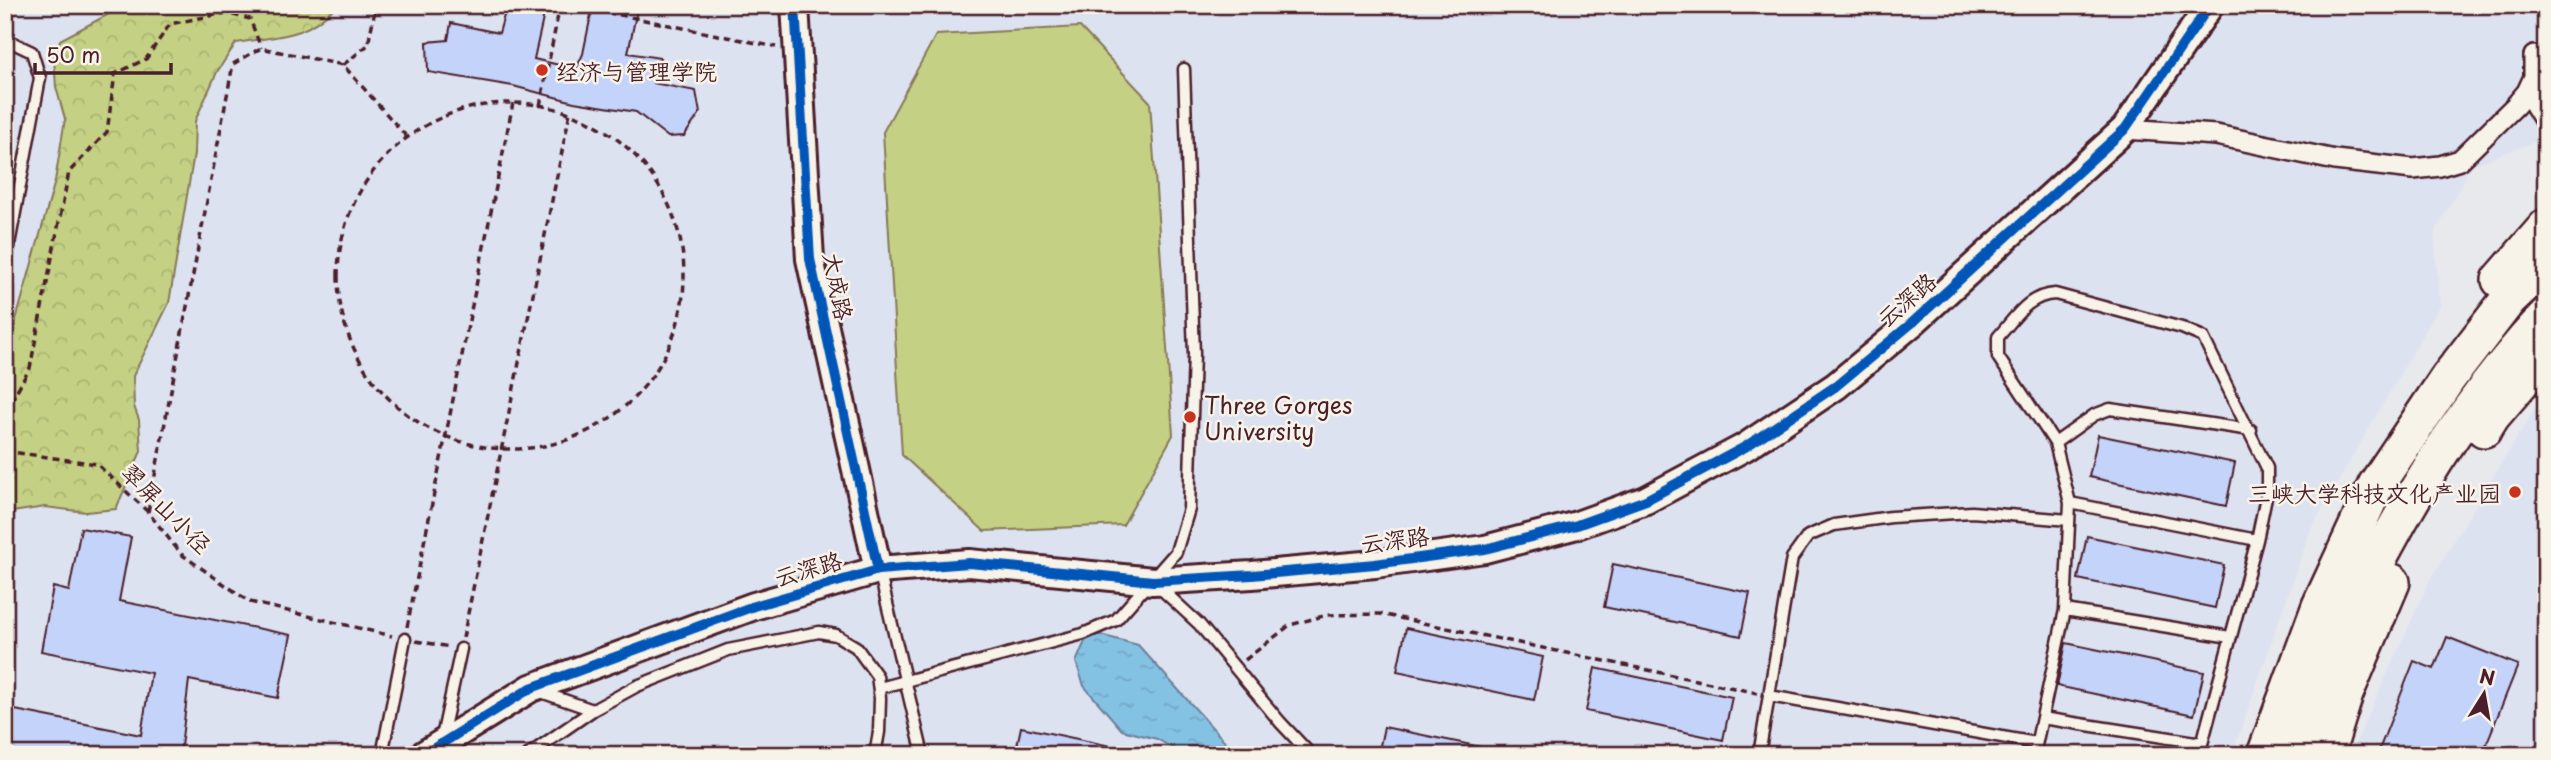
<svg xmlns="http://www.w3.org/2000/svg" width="2551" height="760" viewBox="0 0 2551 760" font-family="'Playpen Sans','LXGW WenKai TC',sans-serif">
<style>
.built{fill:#dde2f1}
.forest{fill:url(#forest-crowns);stroke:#877858;stroke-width:2}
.pitch{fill:#c4d184;stroke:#877858;stroke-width:2}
.water{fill:url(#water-ripples);stroke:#6d819a;stroke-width:2}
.building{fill:#c4d3f9;stroke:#4a1f2b;stroke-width:2}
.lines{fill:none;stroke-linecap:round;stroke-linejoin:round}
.lane-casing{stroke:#4a1f2b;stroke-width:15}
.street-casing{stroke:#4a1f2b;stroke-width:24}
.secondary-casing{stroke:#4a1f2b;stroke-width:32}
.highway-casing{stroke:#4a1f2b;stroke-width:40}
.path{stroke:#4a1f2b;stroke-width:3.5;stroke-dasharray:7 5;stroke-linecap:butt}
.lane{stroke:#f7f3e8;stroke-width:10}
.street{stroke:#f7f3e8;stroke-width:19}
.secondary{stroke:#f7f3e8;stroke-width:26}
.highway{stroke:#f7f3e8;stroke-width:35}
.cycleway-casing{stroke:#f7f3e8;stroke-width:15}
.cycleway{stroke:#0057b8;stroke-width:10}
.poi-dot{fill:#c8321e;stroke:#f7f3e8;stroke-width:2.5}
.labels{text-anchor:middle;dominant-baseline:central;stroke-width:5;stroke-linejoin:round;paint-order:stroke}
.poi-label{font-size:23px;fill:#4a1f2b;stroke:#f7f3e8;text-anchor:start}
.street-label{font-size:23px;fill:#4a1f2b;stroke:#f7f3e8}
</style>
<defs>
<pattern id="forest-crowns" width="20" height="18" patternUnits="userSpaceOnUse" patternTransform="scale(1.75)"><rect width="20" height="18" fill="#c4d184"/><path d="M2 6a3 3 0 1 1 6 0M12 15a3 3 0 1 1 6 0" fill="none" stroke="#aab372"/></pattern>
<pattern id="water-ripples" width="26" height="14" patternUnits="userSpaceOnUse" patternTransform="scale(1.75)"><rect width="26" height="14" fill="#84c2e4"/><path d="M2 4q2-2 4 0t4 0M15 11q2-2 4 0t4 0" fill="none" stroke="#74a6c4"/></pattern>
</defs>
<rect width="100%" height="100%" fill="#e8e9ed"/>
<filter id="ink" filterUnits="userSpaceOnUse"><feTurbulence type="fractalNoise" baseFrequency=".0143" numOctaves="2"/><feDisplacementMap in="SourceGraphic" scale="14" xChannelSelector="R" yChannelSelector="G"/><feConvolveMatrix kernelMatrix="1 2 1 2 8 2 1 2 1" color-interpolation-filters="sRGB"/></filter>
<g filter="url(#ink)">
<path class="built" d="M 5,5 L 1381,5 L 1392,9 L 1395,5 L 2546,5 L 2546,129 L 2535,142 L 2472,165 L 2434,234 L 2440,305 L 2311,529 L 2232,755 L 5,755 Z
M 2546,396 L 2546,755 L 2350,755 L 2430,580 L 2537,405 Z"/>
<path class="forest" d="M 115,5 L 337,5 C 303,40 280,35 236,43 L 217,72 L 195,121 L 194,154 L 169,303 L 133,376 L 134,406 L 139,420 L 141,451 L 116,509 L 86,512 L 45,507 L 5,513 L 5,359 L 55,181 L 65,119 L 56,87 L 54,58 L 60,40 L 109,14 Z"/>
<path class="pitch" d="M 1080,27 L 1150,102 L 1173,435 L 1123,525 L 984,531 L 902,455 L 883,132 L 936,35 Z"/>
<path class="water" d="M 1089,632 L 1138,645 L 1237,755 L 1178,755 L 1174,749 L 1157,739 L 1122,730 L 1084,686 L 1076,662 Z"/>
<path class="building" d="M 507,5 L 546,5 L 534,59 L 576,69 L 583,54 L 593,5 L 638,5 L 628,53 L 660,58 L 653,83 L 696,91 L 700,113 L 684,136 L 668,137 L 636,112 L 574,102 L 513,86 L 428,72 L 427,42 L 448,40 L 451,23 L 499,33 Z
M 2098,435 L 2235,463 L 2226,506 L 2089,477 Z
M 81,528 L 131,537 L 119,601 L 291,635 L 278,698 L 189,680 L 180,755 L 5,755 L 5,708 L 141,735 L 151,673 L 41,651 L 53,587 L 69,591 Z
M 2087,536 L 2224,565 L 2215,608 L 2078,579 Z
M 1613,564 L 1750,593 L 1741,636 L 1604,607 Z
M 1406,628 L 1543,657 L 1534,700 L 1397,671 Z
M 2447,637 L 2518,665 L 2482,755 L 2377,755 L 2414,661 L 2434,669 Z
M 2066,643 L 2204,672 L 2194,715 L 2057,686 Z
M 1595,668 L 1732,697 L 1723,740 L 1586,711 Z
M 1021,727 L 1120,748 L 1119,755 L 1015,755 Z
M 1384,727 L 1486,748 L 1485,755 L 1378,755 Z"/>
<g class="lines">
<defs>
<path id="lane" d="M 5,39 L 32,52 L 40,78 L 5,266
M 2055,443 L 2094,415 L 2110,409 L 2251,430
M 2070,503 L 2257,540
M 879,570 L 923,755
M 1158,586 L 1199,624 L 1280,722 L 1311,755
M 2065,610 L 2230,637
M 879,688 L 1083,634 L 1116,620 L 1176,552 L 1189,509 L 1194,354 L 1184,69
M 538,691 L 593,710
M 1769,696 L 2036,743
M 2042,718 L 2202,743
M 442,737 L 461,649
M 382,755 L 405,639
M 528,755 L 593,710 L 637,686 L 728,650 L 819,632 L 836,635 L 856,647 L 877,676 L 880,698 L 879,732 L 875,755
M 1759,755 L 1792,558 L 1808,536 L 1834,525 L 1891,517 L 1972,512 L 2069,520
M 2034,755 L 2065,610 L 2070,503 L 2055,443 L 1998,357 L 1998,337 C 2015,318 2028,295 2055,294 L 2182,328 L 2203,337 L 2267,468 L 2267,492 L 2257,540 L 2199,755"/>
<path id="street" d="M 2527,92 L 2546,123
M 2125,129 L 2216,135 L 2335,160 L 2413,169 L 2440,166 L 2460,160 L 2515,106 L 2527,92 L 2534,77 L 2534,56"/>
<path id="secondary" d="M 795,5 L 810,259 L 878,570
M 423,755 L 531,688 L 754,606 L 878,570 L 969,563 L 1153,581 L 1252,575 L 1375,564 L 1485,549 L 1577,525 L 1646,500 L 1745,447 L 1836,386 L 1912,323 L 2125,129 L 2210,5"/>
<path id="highway" d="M 2500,280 L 2546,227
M 2484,429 L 2492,416 L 2546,353
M 2265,755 L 2320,606 L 2376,485 L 2448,378 L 2509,299 L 2546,264
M 2293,755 C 2351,596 2431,441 2546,316
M 2326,755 L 2345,694 L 2392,582"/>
</defs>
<use href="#lane" class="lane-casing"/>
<use href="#street" class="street-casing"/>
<use href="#secondary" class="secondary-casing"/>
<use href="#highway" class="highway-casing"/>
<path class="path" d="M 572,5 L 776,47
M 343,65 L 368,45 L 376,5
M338 276a173 173 0 1 1 346 0a173 173 0 1 1-346 0Z
M 540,106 L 560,5
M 5,411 L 30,368 L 69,172 L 107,132 L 115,74 L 146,59 L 170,24 L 225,13 L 250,19 L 261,48
M 5,451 L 97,464 L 148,512 L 181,554 L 250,602 L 392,636
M 148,512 L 233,64 L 261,48 L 343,65 L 406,136
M 407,627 L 513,103
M 463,638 L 570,112
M 416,641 L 450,647
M 1245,660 L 1290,625 L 1327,615 L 1380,614 L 1758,693"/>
<use href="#lane" class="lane"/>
<use href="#street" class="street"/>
<use href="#secondary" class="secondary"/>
<use href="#highway" class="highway"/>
<defs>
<path id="cycleway" d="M 795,5 L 810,259 L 878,570
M 423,755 L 531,688 L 754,606 L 878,570 L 969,563 L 1153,581 L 1252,575 L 1375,564 L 1485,549 L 1577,525 L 1646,500 L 1745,447 L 1836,386 L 1912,323 L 2125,129 L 2210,5"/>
</defs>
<use href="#cycleway" class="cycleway-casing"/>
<use href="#cycleway" class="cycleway"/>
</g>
</g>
<g class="poi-dot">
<circle cx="542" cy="70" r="7"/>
<circle cx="1190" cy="417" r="7"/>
<circle cx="2515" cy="492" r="7"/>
</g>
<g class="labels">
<g class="poi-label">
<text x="556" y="70">经济与管理学院</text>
<text x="1204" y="404">Three Gorges<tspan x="1204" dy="26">University</tspan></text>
<text x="2501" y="492" text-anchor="end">三峡大学科技文化产业园</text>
</g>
<g class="street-label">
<text transform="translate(839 286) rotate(79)">大成路</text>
<text transform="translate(1906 299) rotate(-41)">云深路</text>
<text transform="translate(167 508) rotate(45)">翠屏山小径</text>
<text transform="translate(1395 539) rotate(-7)">云深路</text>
<text transform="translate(808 568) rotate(-16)">云深路</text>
</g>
</g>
<rect width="2551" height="760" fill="none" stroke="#f7f3e8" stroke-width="28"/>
<rect x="14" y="14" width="2523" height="732" fill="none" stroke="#4a1f2b" stroke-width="2.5" filter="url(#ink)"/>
<g transform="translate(2484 694) rotate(11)" stroke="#f7f3e8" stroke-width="5" paint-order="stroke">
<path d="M0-5L12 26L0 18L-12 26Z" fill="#4a1f2b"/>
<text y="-10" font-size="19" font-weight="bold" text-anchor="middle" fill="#4a1f2b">N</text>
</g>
<path d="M35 63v10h136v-10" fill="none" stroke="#4a1f2b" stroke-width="3.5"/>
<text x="46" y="63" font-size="21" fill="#4a1f2b" stroke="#f7f3e8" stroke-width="5" paint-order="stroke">50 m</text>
</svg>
